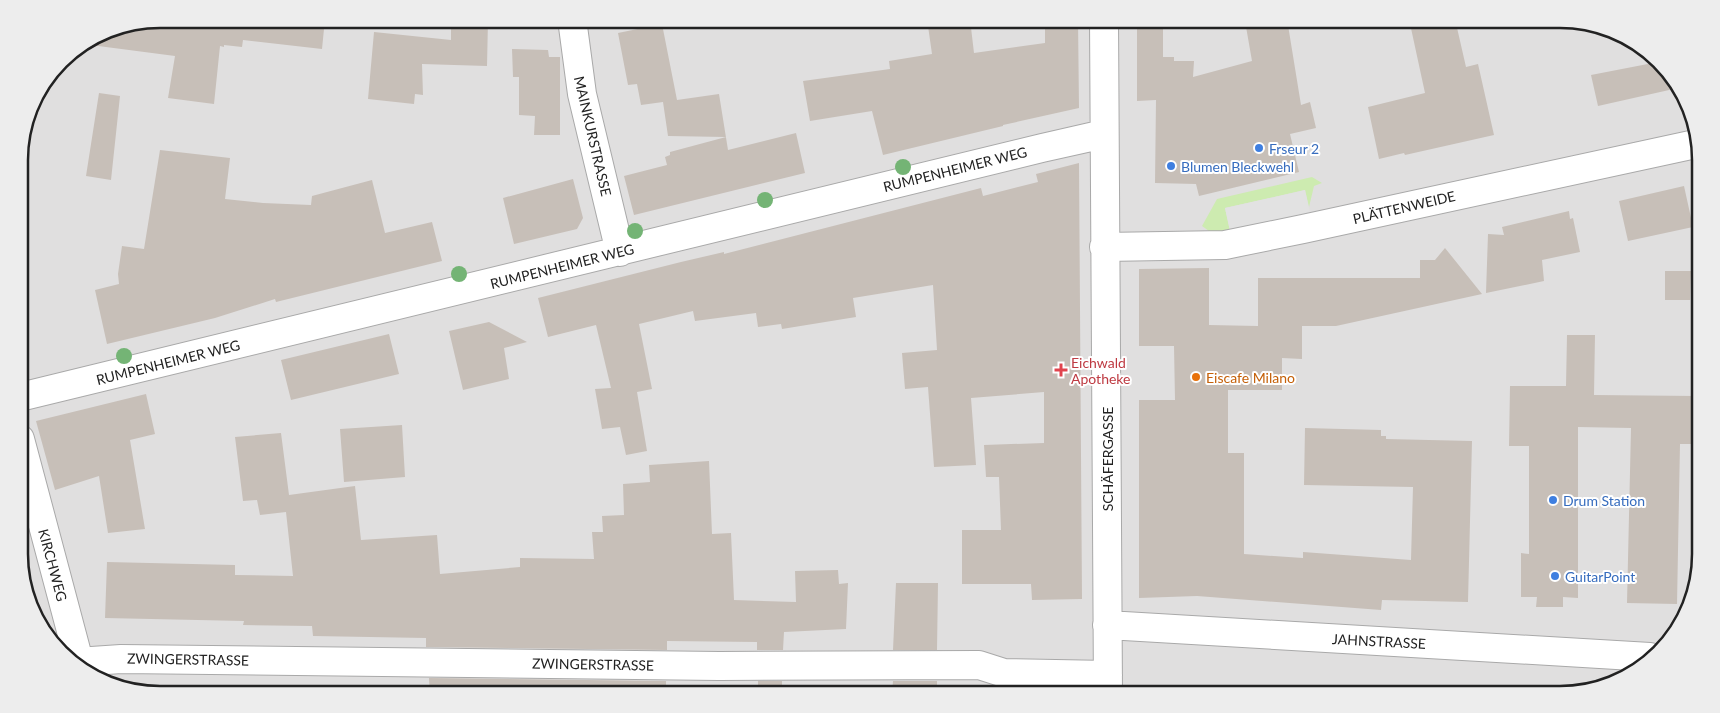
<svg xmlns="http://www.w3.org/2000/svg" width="1720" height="713" viewBox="0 0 1720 713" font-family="Lato,sans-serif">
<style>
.residential{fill:#e0dfdf}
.grass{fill:#cdebb0}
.parking{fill:#e2e2e2}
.building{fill:#c7bfb8}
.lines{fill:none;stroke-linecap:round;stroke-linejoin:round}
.minor-casing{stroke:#a9a9a9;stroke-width:30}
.minor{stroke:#fff;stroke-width:28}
.tree{fill:#74b475}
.shop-dot{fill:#3f7fe0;stroke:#fff;stroke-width:2}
.health-dot{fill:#e0444e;stroke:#fff;stroke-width:2}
.food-dot{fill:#e8710a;stroke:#fff;stroke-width:2}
.labels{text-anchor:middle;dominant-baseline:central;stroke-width:4;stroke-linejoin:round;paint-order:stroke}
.street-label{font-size:14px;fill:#222;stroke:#fff}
.shop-label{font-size:14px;fill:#366cbe;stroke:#fff;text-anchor:start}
.health-label{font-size:14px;fill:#be3a42;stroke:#fff;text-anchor:start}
.food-label{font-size:14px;fill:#c56008;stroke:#fff;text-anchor:start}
.rim{fill:none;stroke:#222;stroke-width:2.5}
</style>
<rect width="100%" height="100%" fill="#f2efe9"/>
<path class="residential" d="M 159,19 L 1561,19 L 1614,29 L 1672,73 L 1700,140 L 1701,554 L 1691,607 L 1639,670 L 1570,694 L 159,694 L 106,684 L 48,640 L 20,573 L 19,150 L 33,97 L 66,54 L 106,29 Z"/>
<path class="grass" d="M 1312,177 L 1322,183 L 1314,186 L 1309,207 L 1305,190 L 1225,208 L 1230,231 L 1209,231 L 1202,226 L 1217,199 Z"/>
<path class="parking" d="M 1305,190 L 1310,213 L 1230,231 L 1225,208 Z"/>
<path class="building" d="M 159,19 L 325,19 L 322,49 L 243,40 L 242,47 L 224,45 L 224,47 L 220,46 L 214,104 L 168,98 L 175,56 L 83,44 L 106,29 Z
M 451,19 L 488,20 L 487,66 L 422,64 L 423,95 L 415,94 L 414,104 L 368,99 L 374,32 L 451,40 Z
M 927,19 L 970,19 L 974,53 L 1045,43 L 1045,19 L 1078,19 L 1079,108 L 1003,125 L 1003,126 L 883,155 L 872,111 L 810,121 L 803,81 L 890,69 L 889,61 L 932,54 Z
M 1137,19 L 1163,19 L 1163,57 L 1174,57 L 1174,61 L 1194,61 L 1193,77 L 1252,61 L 1245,21 L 1259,19 L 1287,19 L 1301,105 L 1310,102 L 1316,128 L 1290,134 L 1299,172 L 1199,196 L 1196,184 L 1155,183 L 1156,100 L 1137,101 Z
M 1409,19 L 1455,19 L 1466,67 L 1478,64 L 1494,135 L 1405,155 L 1404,153 L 1379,159 L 1368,107 L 1425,93 Z
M 662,24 L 677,100 L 719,94 L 728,150 L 796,133 L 805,173 L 634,215 L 624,176 L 667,165 L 665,157 L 670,155 L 670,152 L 726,137 L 668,136 L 663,102 L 641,105 L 637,84 L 628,85 L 618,33 Z
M 512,49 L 548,50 L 549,57 L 560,57 L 560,135 L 534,135 L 535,116 L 519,115 L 519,77 L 513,77 Z
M 1658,62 L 1672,73 L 1678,88 L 1598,106 L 1591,75 Z
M 99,93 L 120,96 L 111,180 L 86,176 Z
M 160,150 L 230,158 L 225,199 L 263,203 L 311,205 L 312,196 L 372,180 L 385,233 L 432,222 L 442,261 L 276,302 L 275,299 L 215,318 L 107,344 L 95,290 L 119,284 L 118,274 L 122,246 L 144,249 Z
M 1079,163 L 1082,599 L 1032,600 L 1031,584 L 962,584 L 962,530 L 1001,530 L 999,477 L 986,477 L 984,445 L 1044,443 L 1044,392 L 971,398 L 976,465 L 934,467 L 928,387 L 905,389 L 902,353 L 937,350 L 933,285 L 853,298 L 856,317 L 782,329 L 781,324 L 758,327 L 756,313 L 695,321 L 693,311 L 639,324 L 652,389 L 637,392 L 647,451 L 626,455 L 620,427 L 602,429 L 595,389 L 611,388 L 596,325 L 548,337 L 538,298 L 681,262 L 724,252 L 724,254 L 981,188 L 983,196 L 1038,182 L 1036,174 Z
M 573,179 L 583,218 L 577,229 L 514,244 L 503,198 Z
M 1684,186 L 1693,227 L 1628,241 L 1619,201 Z
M 1569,211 L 1570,219 L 1573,218 L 1580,252 L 1542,260 L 1544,281 L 1486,293 L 1488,234 L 1504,235 L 1502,227 Z
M 1445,248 L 1482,294 L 1336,326 L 1302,326 L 1302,359 L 1282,358 L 1282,390 L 1228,390 L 1228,453 L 1244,453 L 1244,554 L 1303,558 L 1303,552 L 1411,560 L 1413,487 L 1304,485 L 1305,428 L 1381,430 L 1381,436 L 1386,436 L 1386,439 L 1472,441 L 1468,602 L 1382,600 L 1381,610 L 1197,596 L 1139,598 L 1139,400 L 1175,400 L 1174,346 L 1139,346 L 1139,269 L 1209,268 L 1209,325 L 1258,326 L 1258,278 L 1420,278 L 1420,260 L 1435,260 Z
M 1665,271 L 1691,271 L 1690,300 L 1665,300 Z
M 489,322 L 527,342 L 504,348 L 509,379 L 463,390 L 449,331 Z
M 389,334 L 399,374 L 291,400 L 281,360 Z
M 1567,335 L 1595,335 L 1594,395 L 1696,396 L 1695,444 L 1680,444 L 1677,604 L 1627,603 L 1631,428 L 1578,427 L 1578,598 L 1563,597 L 1563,607 L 1536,607 L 1537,597 L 1521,597 L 1521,553 L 1529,554 L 1529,446 L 1509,446 L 1510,386 L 1566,386 Z
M 146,394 L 155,434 L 130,440 L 145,529 L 108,533 L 99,476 L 55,490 L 36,421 Z
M 402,425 L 405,477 L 344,482 L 340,429 Z
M 281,433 L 289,495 L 355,486 L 361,540 L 437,535 L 440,574 L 520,567 L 520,558 L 594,559 L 592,532 L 603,532 L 602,516 L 624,515 L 623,484 L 650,482 L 649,465 L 709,461 L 712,534 L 731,533 L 734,600 L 796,602 L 795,571 L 838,570 L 839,584 L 848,583 L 846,629 L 784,632 L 783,650 L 757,650 L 757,642 L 667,641 L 667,650 L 426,647 L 426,638 L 313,636 L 312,626 L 243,625 L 244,621 L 105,618 L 107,562 L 235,565 L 235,575 L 293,576 L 286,512 L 260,515 L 257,500 L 243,501 L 235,437 Z
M 896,583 L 938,583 L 937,650 L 893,650 Z
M 429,678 L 666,681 L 666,694 L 430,694 Z
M 758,681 L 782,681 L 782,694 L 758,694 Z
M 893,681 L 937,681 L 937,694 L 892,694 Z"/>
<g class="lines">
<defs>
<path id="minor" d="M 572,19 L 582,94 L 620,252
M 1104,19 L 1108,693
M 1104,247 L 1225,245 L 1303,229 L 1700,143
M 20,397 L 1042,148 L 1104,134
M 20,439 L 79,661
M 1107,625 L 1650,657
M 77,662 L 121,659 L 719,666 L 979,665 L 1004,673 L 1108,675"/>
</defs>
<use href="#minor" class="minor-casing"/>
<use href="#minor" class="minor"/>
</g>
<g class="tree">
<circle cx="903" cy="167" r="8"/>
<circle cx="765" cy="200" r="8"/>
<circle cx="635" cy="231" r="8"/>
<circle cx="459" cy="274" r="8"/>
<circle cx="124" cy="356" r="8"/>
</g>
<g class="shop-dot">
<circle cx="1259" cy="148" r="5"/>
<circle cx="1171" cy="166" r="5"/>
<circle cx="1553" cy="500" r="5"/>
<circle cx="1555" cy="576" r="5"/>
</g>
<path class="health-dot" d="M1058.5 362.5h5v5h5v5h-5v5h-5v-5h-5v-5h5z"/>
<circle class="food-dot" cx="1196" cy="377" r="5"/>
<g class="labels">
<g class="street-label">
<text transform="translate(593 136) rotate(77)">MAINKURSTRASSE</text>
<text transform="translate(955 169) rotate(-14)">RUMPENHEIMER WEG</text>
<text transform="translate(1404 207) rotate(-13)">PLÄTTENWEIDE</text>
<text transform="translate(562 266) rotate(-14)">RUMPENHEIMER WEG</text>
<text transform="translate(168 362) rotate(-14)">RUMPENHEIMER WEG</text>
<text transform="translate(1107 459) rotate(-90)">SCHÄFERGASSE</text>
<text transform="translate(53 565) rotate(75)">KIRCHWEG</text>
<text transform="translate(1379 641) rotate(3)">JAHNSTRASSE</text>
<text transform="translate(188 659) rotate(1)">ZWINGERSTRASSE</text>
<text transform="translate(593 664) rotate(1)">ZWINGERSTRASSE</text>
</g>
<g class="shop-label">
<text x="1269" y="148">Frseur 2</text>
<text x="1181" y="166">Blumen Bleckwehl</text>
<text x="1563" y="500">Drum Station</text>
<text x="1565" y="576">GuitarPoint</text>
</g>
<g class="health-label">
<text x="1071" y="362">Eichwald<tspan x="1071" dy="16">Apotheke</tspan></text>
</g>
<g class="food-label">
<text x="1206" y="377">Eiscafe Milano</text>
</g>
</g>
<path d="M0 0H1720V713H0ZM160 28H1560A132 132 0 0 1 1692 160V554A132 132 0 0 1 1560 686H160A132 132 0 0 1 28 554V160A132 132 0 0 1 160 28Z" fill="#ededed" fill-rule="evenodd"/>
<path class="rim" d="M160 28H1560A132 132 0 0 1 1692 160V554A132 132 0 0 1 1560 686H160A132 132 0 0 1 28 554V160A132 132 0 0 1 160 28Z"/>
</svg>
